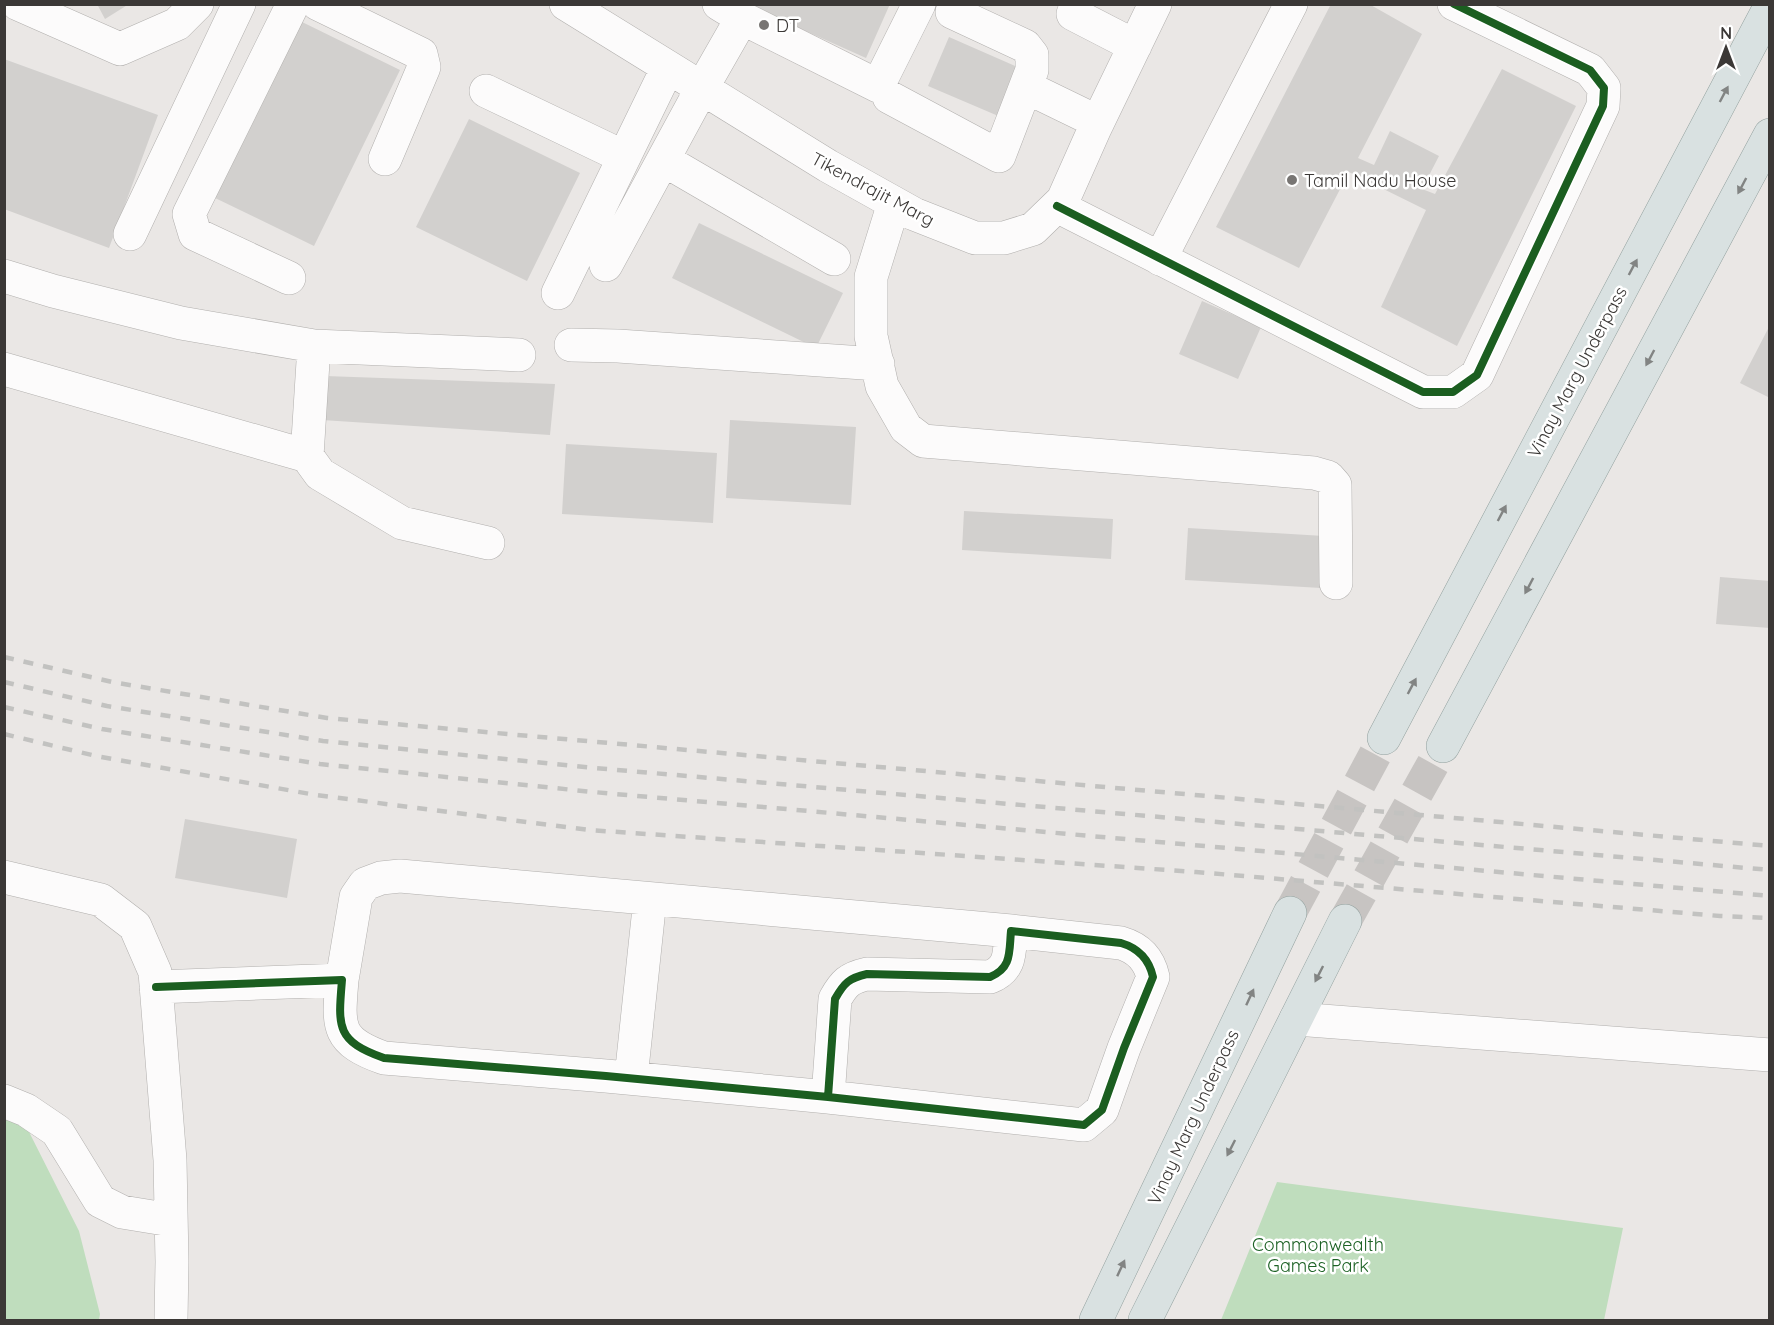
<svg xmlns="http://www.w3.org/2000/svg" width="1774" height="1325" viewBox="0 0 1774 1325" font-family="Quicksand,sans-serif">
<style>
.green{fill:#bfddbd}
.building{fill:#d2d0ce}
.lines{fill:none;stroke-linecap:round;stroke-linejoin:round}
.major-tunnel{stroke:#c7c4c2;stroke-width:33;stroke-dasharray:33 16;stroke-linecap:butt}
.minor-casing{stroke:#b1afad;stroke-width:34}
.major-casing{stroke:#93a19f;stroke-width:34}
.minor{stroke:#fcfbfb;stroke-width:33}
.major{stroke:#d9e1e1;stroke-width:33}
.rail{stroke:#c2c2c0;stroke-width:4.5;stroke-dasharray:10 10;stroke-linecap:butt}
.cycleway-casing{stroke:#fff;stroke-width:11}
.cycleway{stroke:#1b5e20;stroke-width:8}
.oneway{fill:#828483}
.poi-dot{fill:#787573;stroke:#fff;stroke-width:2}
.labels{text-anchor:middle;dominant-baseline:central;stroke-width:5;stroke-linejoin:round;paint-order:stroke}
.poi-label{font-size:18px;fill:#3b3836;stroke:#fff;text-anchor:start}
.street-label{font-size:18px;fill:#3b3836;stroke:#fff}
.park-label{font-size:18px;fill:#1d6225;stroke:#fff}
</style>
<rect width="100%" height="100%" fill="#eae7e5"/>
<path class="green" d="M 4,1115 L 22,1118 L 79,1231 L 100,1314 L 99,1320 L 5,1320 Z
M 1277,1182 L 1623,1228 L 1604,1320 L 1221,1320 Z"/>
<path class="building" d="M 97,4 L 129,4 L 105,19 Z
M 745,4 L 890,4 L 866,58 Z
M 1331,4 L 1369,4 L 1422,34 L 1358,158 L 1374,165 L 1390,131 L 1439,156 L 1422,189 L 1435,194 L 1502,69 L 1576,106 L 1457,346 L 1381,307 L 1426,210 L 1349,172 L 1299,268 L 1216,227 Z
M 298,20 L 400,70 L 314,246 L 211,196 Z
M 949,37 L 1024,70 L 1003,118 L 928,86 Z
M 4,59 L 158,115 L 109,248 L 4,209 Z
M 469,119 L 580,173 L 527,281 L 416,227 Z
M 699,223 L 843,293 L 816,348 L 672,278 Z
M 1202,301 L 1261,327 L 1238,379 L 1179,354 Z
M 1770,325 L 1770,398 L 1740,383 Z
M 325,376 L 555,384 L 550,435 L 322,420 Z
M 730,420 L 856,427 L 851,505 L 726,498 Z
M 566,444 L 717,453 L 713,523 L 562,514 Z
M 964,511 L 1113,519 L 1111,559 L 962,550 Z
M 1188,528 L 1324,536 L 1321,588 L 1185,580 Z
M 1720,577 L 1770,581 L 1770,628 L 1716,624 Z
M 185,819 L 297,839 L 287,898 L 175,878 Z"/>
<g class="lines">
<path class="major-tunnel" d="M 1290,913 L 1384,738
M 1345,921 L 1443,746"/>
<defs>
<path id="minor" d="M 18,4 L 120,49 L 177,24 L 197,4
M 318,4 L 421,54 L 424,67 L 385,159
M 566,4 L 828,166 L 914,214 L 975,238 L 1004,238 L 1033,229 L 1063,200 L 1095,128 L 1155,4
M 1077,4 L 1073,14 L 1135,46
M 742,18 L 878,86 L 919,4
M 1026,87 L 1098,122
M 486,91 L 624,157
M 889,97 L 999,156 L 1032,70 L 1032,55 L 1025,46 L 952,12
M 664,160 L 834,259
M 894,203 L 871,277 L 871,336 L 882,386 L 906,428 L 923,441 L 1314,473 L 1328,477 L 1335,485 L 1336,583
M 1057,206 L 1423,392 L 1453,392 L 1477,375 L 1603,106 L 1604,88 L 1590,70 L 1454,4
M 130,234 L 239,4
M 1160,259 L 1291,4
M 606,265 L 702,88 L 742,18 L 719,4
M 4,276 L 53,291 L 181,323 L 314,346 L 519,355
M 289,278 L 195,234 L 189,214 L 293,4
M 558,293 L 668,67
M 571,345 L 618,346 L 878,364
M 314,346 L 307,456 L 320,474 L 402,523 L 488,543
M 4,369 L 307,456
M 4,877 L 101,900 L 135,926 L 155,972 L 170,1160 L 172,1262 L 171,1320
M 342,980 L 356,897 L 365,884 L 381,878 L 400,876 L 1011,931
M 156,987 L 342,980 C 338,1027 336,1041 384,1058 L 606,1076 L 828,1097 L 835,999 C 844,983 849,978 867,974 L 990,977 C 1012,968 1009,952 1011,931 L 1121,943 C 1138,948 1149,959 1153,977 L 1124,1048 L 1102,1110 L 1084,1125 L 828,1097
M 1296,1019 L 1770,1055
M 631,1078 L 650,899
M 4,1101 L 26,1110 L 57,1131 L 100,1201 L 122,1212 L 171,1220"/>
<path id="major" d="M 1384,738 L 1770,7
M 1443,746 L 1770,135
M 1096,1320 L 1290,913
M 1145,1320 L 1345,921"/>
</defs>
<use href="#minor" class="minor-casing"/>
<use href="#major" class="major-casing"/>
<use href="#minor" class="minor"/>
<use href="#major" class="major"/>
<path class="rail" d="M 4,657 L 112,682 L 327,718 L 1770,846
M 4,682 L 107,706 L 323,741 L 595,768 L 1770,870
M 4,707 L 102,729 L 320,764 L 593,792 L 1770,896
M 4,734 L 96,756 L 316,795 L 589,830 L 1196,872 L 1720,916 L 1770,918"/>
<defs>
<path id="cycleway" d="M 1057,206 L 1423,392 L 1453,392 L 1477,375 L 1603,106 L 1604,88 L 1590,70 L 1454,4
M 156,987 L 342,980 C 338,1027 336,1041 384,1058 L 606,1076 L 828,1097 L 835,999 C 844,983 849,978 867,974 L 990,977 C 1012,968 1009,952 1011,931 L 1121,943 C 1138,948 1149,959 1153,977 L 1124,1048 L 1102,1110 L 1084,1125 L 828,1097"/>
</defs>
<use href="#cycleway" class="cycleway-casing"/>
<use href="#cycleway" class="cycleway"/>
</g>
<defs><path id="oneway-solid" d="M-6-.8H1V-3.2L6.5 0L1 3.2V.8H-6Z" transform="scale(1.5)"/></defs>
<g class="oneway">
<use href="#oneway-solid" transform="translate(1724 94) rotate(-62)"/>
<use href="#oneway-solid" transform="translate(1742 186) rotate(118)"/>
<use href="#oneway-solid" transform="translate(1633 267) rotate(-62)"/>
<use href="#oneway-solid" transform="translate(1650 358) rotate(118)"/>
<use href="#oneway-solid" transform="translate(1502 513) rotate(-62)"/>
<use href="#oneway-solid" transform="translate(1529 586) rotate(118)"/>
<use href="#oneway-solid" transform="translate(1412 686) rotate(-62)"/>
<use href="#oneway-solid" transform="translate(1319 974) rotate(117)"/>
<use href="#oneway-solid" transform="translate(1250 997) rotate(-65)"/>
<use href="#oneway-solid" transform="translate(1231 1148) rotate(117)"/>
<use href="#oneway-solid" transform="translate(1121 1268) rotate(-65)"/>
</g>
<g class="poi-dot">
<circle cx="764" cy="25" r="6"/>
<circle cx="1292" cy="180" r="6"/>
</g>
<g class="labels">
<g class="poi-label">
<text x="776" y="25">DT</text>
<text x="1304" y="180">Tamil Nadu House</text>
</g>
<g class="street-label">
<text transform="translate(873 189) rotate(28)">Tikendrajit Marg</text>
<text transform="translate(1577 372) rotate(-62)">Vinay Marg Underpass</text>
<text transform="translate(1193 1117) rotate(-65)">Vinay Marg Underpass</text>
</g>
<g class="park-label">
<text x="1318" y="1244">Commonwealth<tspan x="1318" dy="21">Games Park</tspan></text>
</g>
</g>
<rect width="1774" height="1325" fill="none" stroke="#3b3836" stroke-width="12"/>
<g transform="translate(1726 48)" stroke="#ffffff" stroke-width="4.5" paint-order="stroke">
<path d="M0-4.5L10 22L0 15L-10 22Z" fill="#3b3836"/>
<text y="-9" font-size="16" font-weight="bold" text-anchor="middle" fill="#3b3836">N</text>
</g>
</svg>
